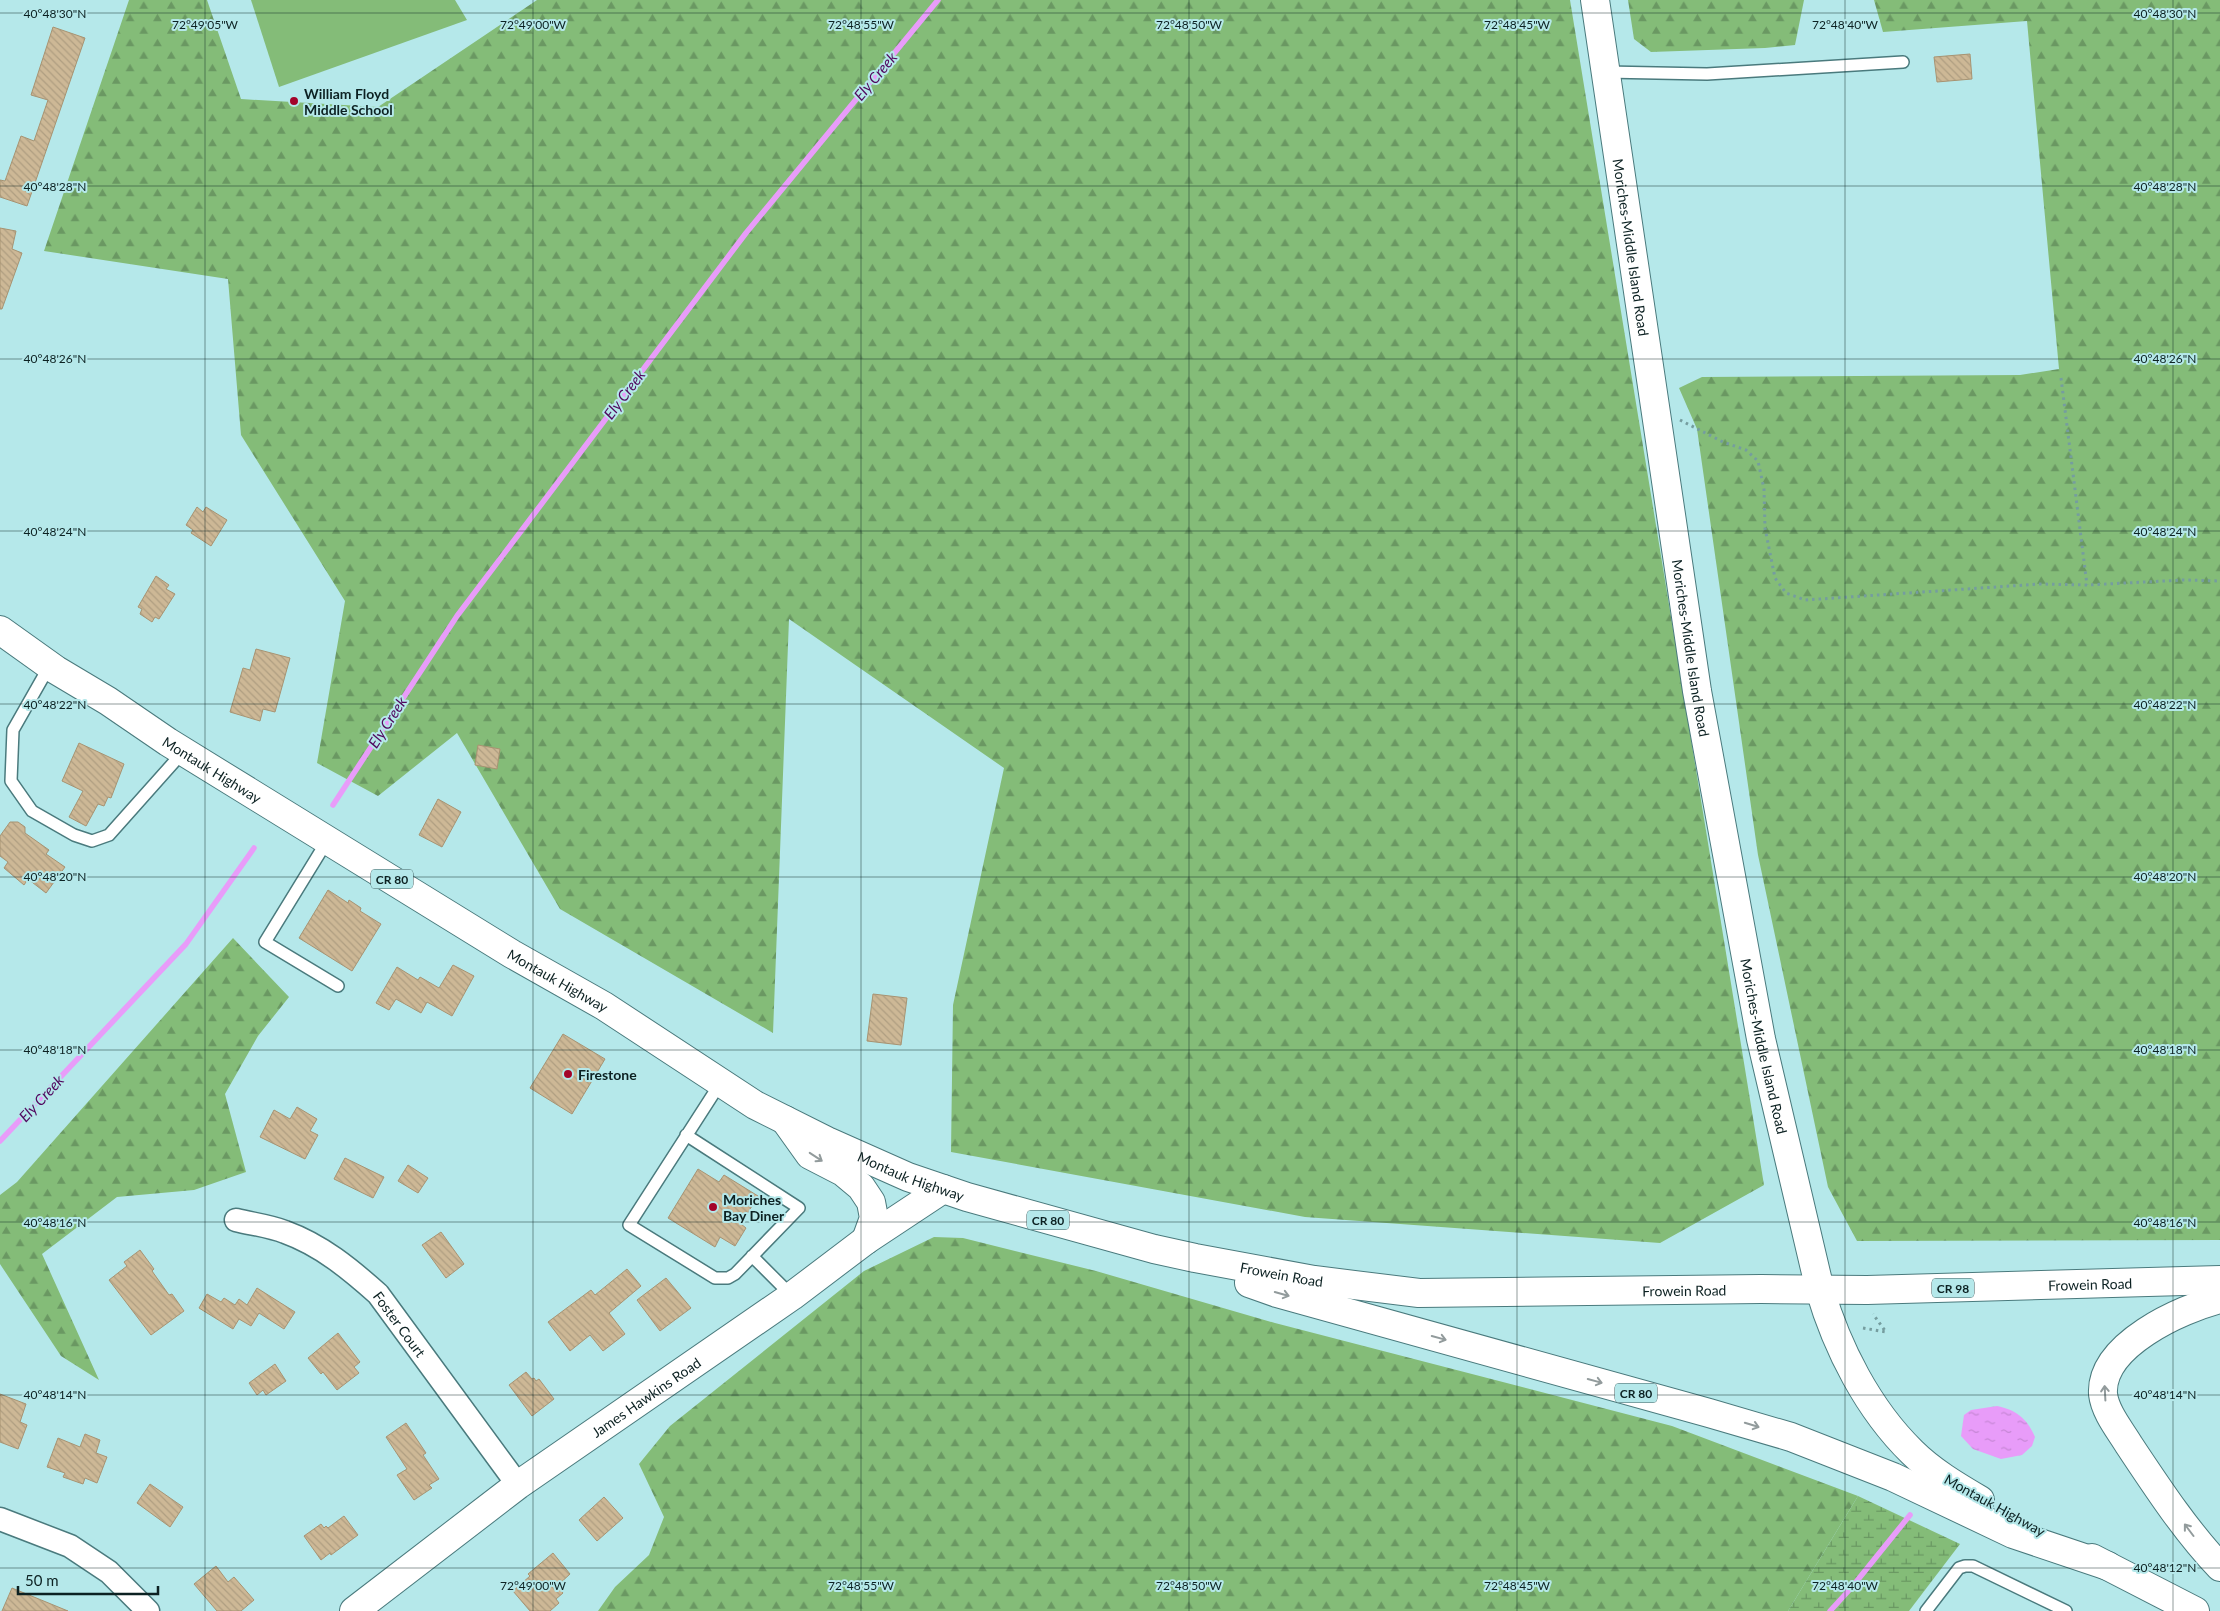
<svg xmlns="http://www.w3.org/2000/svg" width="2220" height="1611" viewBox="0 0 2220 1611" font-family="Lato,sans-serif">
<style>
.forest{fill:url(#forest-firs)}
.wetland{fill:url(#wetland-marsh)}
.pitch{fill:#84bc78}
.water{fill:url(#water-ripples)}
.lines{fill:none;stroke-linecap:round;stroke-linejoin:round}
.stream{stroke:#e89cf9;stroke-width:5.5}
.building{fill:url(#building-back-hatch);stroke:#a79372}
.lane-casing{stroke:#4a7a7d;stroke-width:14}
.street-casing{stroke:#4a7a7d;stroke-width:25}
.secondary-casing{stroke:#4a7a7d;stroke-width:30}
.primary-casing{stroke:#4a7a7d;stroke-width:30}
.path{stroke:#759d9f;stroke-width:3;stroke-dasharray:2.5 4;stroke-linecap:butt}
.lane{stroke:#fff;stroke-width:11}
.street{stroke:#fff;stroke-width:22}
.secondary{stroke:#fff;stroke-width:28}
.primary{stroke:#fff;stroke-width:28}
.oneway{stroke:#929b9c}
.ticks{fill:none;stroke:#0c2122;stroke-width:1;stroke-opacity:0.45}
.poi-dot{fill:#a30429;stroke:#b5e8ea;stroke-width:2}
.labels{text-anchor:middle;dominant-baseline:central;stroke-width:4;stroke-linejoin:round;paint-order:stroke}
.shield{fill:#b5e8ea;stroke:#3f5d5e;stroke-width:1}
.shield-label{font-size:12px;font-weight:bold;fill:#0c2122}
.poi-label{font-size:14px;font-weight:bold;fill:#0c2122;stroke:#b5e8ea;text-anchor:start}
.street-label{font-size:14px;fill:#0c2122;stroke:#b5e8ea}
.water-label{font-size:15px;font-style:italic;fill:#50075e;stroke:#b5e8ea}
.ticks-label{font-size:12px;text-anchor:middle;fill:#0c2122;stroke:#b5e8ea;stroke-width:4;stroke-linejoin:round;paint-order:stroke}
</style>
<defs>
<pattern id="forest-firs" width="22" height="20" patternUnits="userSpaceOnUse" patternTransform="scale(1.25)"><rect width="22" height="20" fill="#84bc78"/><path d="M5 1l3.5 6h-7zM16 11l3.5 6h-7z" fill="#6a9862"/></pattern>
<pattern id="wetland-marsh" width="20" height="14" patternUnits="userSpaceOnUse" patternTransform="scale(1.25)"><rect width="20" height="14" fill="#84bc78"/><path d="M1 5h8M5 5V1M11 12h8M15 12V8" fill="none" stroke="#6a9862"/></pattern>
<pattern id="water-ripples" width="26" height="14" patternUnits="userSpaceOnUse" patternTransform="scale(1.25)"><rect width="26" height="14" fill="#e89cf9"/><path d="M2 4q2-2 4 0t4 0M15 11q2-2 4 0t4 0" fill="none" stroke="#c686d5"/></pattern>
<pattern id="building-back-hatch" width="6" height="6" patternUnits="userSpaceOnUse" patternTransform="scale(1.25)"><rect width="6" height="6" fill="#cdb896"/><path d="M-1 5l2 2M0 0l6 6M5-1l2 2" fill="none" stroke="#af9e81"/></pattern>
</defs>
<rect width="100%" height="100%" fill="#b5e8ea"/>
<path class="forest" d="M 129,0 L 207,0 L 241,99 L 378,107 L 537,0 L 1570,0 L 1764,1185 L 1660,1243 L 1305,1217 L 951,1152 L 953,1005 L 1004,768 L 789,619 L 773,1033 L 560,909 L 457,733 L 378,796 L 317,763 L 345,601 L 241,435 L 228,279 L 44,251 Z
M 1628,0 L 1804,0 L 1795,45 L 1765,48 L 1651,52 L 1634,39 Z
M 1874,0 L 2220,0 L 2220,1240 L 1857,1241 L 1828,1187 L 1758,855 L 1697,429 L 1679,388 L 1702,377 L 2020,375 L 2059,369 L 2027,21 L 1883,32 Z
M 233,938 L 289,997 L 258,1036 L 225,1094 L 246,1172 L 194,1190 L 117,1197 L 42,1254 L 99,1380 L 61,1356 L 0,1264 L 0,1195 L 17,1182 Z
M 934,1237 L 963,1238 L 1096,1271 L 1275,1323 L 1672,1426 L 1858,1496 L 1788,1611 L 598,1611 L 615,1587 L 649,1555 L 664,1517 L 639,1464 L 670,1426 L 864,1271 Z"/>
<path class="wetland" d="M 1858,1496 L 1960,1544 L 1909,1611 L 1788,1611 Z"/>
<path class="pitch" d="M 251,0 L 455,0 L 467,20 L 279,87 Z"/>
<path class="water" d="M 1997,1406 C 2017,1410 2027,1419 2035,1437 L 2032,1446 L 2022,1455 L 2001,1459 L 1973,1449 L 1961,1436 L 1964,1415 L 1971,1410 Z"/>
<g class="lines">
<path class="stream" d="M 333,805 L 457,616 L 746,233 L 938,0
M 0,1141 L 186,944 L 254,848
M 1830,1611 L 1852,1587 L 1910,1515"/>
</g>
<path class="building" d="M 53,27 L 85,38 L 27,206 L 0,197 L 0,180 L 5,181 L 21,136 L 34,141 L 48,100 L 31,95 Z
M 1970,54 L 1972,79 L 1937,82 L 1934,57 Z
M 0,228 L 16,231 L 12,249 L 22,253 L 2,309 L 0,309 Z
M 197,507 L 203,512 L 206,507 L 227,520 L 211,546 L 191,533 L 193,530 L 186,525 Z
M 156,576 L 169,585 L 166,589 L 175,594 L 159,619 L 155,617 L 152,622 L 140,614 L 142,609 L 138,607 Z
M 256,649 L 290,658 L 275,712 L 263,709 L 260,721 L 230,712 L 243,668 L 250,670 Z
M 79,743 L 124,764 L 111,798 L 108,797 L 104,806 L 98,804 L 86,826 L 69,817 L 83,791 L 62,781 Z
M 478,745 L 500,749 L 497,769 L 475,765 Z
M 438,799 L 461,812 L 442,847 L 419,835 Z
M 10,822 L 18,822 L 25,827 L 25,833 L 49,850 L 46,854 L 65,867 L 46,893 L 28,879 L 24,885 L 4,868 L 8,862 L 0,856 L 0,836 Z
M 328,890 L 348,903 L 349,900 L 361,908 L 360,911 L 381,924 L 352,971 L 299,938 Z
M 453,965 L 474,976 L 452,1016 L 427,1002 L 421,1013 L 396,999 L 389,1010 L 376,1003 L 397,967 L 418,980 L 420,977 L 439,988 Z
M 873,994 L 907,998 L 901,1045 L 867,1041 Z
M 563,1034 L 605,1059 L 572,1114 L 530,1088 Z
M 297,1107 L 317,1119 L 310,1131 L 318,1135 L 305,1159 L 260,1137 L 274,1110 L 290,1119 Z
M 345,1158 L 384,1177 L 373,1198 L 334,1179 Z
M 408,1165 L 428,1178 L 418,1193 L 398,1181 Z
M 698,1169 L 719,1182 L 724,1175 L 758,1196 L 741,1224 L 746,1228 L 735,1246 L 720,1237 L 715,1247 L 668,1218 Z
M 441,1232 L 464,1264 L 446,1278 L 422,1245 Z
M 140,1250 L 154,1269 L 152,1271 L 169,1295 L 172,1294 L 184,1311 L 151,1335 L 109,1280 L 127,1266 L 124,1262 Z
M 627,1269 L 641,1286 L 609,1313 L 625,1334 L 603,1351 L 590,1335 L 570,1351 L 548,1322 L 591,1290 L 595,1295 Z
M 666,1278 L 691,1308 L 660,1331 L 637,1300 Z
M 257,1288 L 295,1312 L 284,1329 L 259,1313 L 251,1326 L 239,1319 L 233,1329 L 199,1308 L 207,1294 L 221,1302 L 224,1298 L 235,1305 L 239,1299 L 247,1305 Z
M 338,1333 L 360,1362 L 354,1367 L 359,1373 L 337,1390 L 323,1372 L 321,1374 L 308,1358 Z
M 275,1364 L 286,1381 L 266,1395 L 263,1390 L 257,1395 L 249,1383 Z
M 526,1372 L 532,1379 L 534,1378 L 536,1381 L 539,1379 L 554,1399 L 532,1416 L 509,1385 Z
M 0,1394 L 26,1404 L 20,1422 L 27,1425 L 18,1449 L 0,1442 Z
M 406,1423 L 426,1453 L 423,1455 L 439,1479 L 429,1485 L 432,1488 L 414,1500 L 397,1475 L 407,1469 L 386,1437 Z
M 85,1434 L 100,1440 L 96,1453 L 107,1457 L 97,1483 L 85,1478 L 83,1484 L 63,1477 L 65,1473 L 47,1467 L 58,1438 L 80,1447 Z
M 150,1484 L 183,1507 L 170,1527 L 137,1503 Z
M 604,1497 L 623,1518 L 597,1541 L 579,1520 Z
M 344,1516 L 358,1535 L 331,1555 L 330,1553 L 321,1560 L 304,1536 L 321,1524 L 324,1528 L 326,1526 L 328,1528 Z
M 553,1553 L 570,1574 L 557,1586 L 563,1593 L 556,1599 L 559,1603 L 550,1611 L 530,1611 L 513,1591 L 530,1576 L 528,1574 Z
M 216,1566 L 228,1582 L 234,1577 L 254,1600 L 241,1611 L 217,1611 L 194,1584 Z
M 12,1588 L 68,1611 L 2,1611 Z"/>
<g class="lines">
<defs>
<path id="lane" d="M 1606,72 L 1707,74 L 1903,62
M 50,665 L 13,730 L 11,781 L 32,811 L 74,835 L 92,841 L 109,835 L 183,752
M 327,841 L 265,942 L 338,986
M 686,1135 L 799,1208 L 735,1274 L 728,1278 L 715,1278 L 629,1225 L 721,1082
M 752,1256 L 792,1296
M 1926,1611 L 1959,1568 L 1965,1566 L 1973,1566 L 2066,1611"/>
<g id="street">
<path id="s1" d="M 236,1220 C 252,1224 270,1226 285,1232 C 321,1245 350,1269 378,1294 L 518,1485"/>
<path d="M 0,1519 L 70,1546 L 109,1572 L 148,1611"/>
</g>
<g id="secondary">
<path id="s2" d="M 1595,0 L 1697,691 L 1761,1039 L 1820,1290"/>
<path d="M 785,1120 L 810,1155 L 843,1172 L 861,1187 L 871,1202 L 874,1218 L 866,1240"/>
<path id="s3" d="M 354,1611 L 518,1485 L 792,1296 L 866,1240 L 943,1189"/>
</g>
<g id="primary">
<path id="s4" d="M 0,630 L 56,670 L 108,701 L 168,742 L 512,954 L 604,1006 L 755,1105 L 827,1141 L 908,1177 L 967,1197 L 1154,1249 L 1195,1258 L 1314,1280 L 1419,1293 L 1761,1289 L 1867,1290 L 2220,1280"/>
<path d="M 1249,1283 L 1277,1293 L 1709,1413 L 1791,1437 L 1893,1477 L 2013,1534 L 2108,1566"/>
<path d="M 1820,1290 C 1837,1348 1868,1409 1912,1452 C 1931,1471 1956,1486 1980,1500"/>
<path d="M 2220,1299 C 2181,1309 2100,1345 2103,1394 C 2105,1412 2120,1430 2129,1445 C 2157,1487 2185,1530 2220,1567"/>
<path d="M 2092,1558 L 2195,1611"/>
</g>
</defs>
<use href="#lane" class="lane-casing"/>
<use href="#street" class="street-casing"/>
<use href="#secondary" class="secondary-casing"/>
<use href="#primary" class="primary-casing"/>
<path class="path" d="M 2061,378 L 2087,585
M 1680,420 L 1723,442 L 1746,450 L 1758,461 L 1764,489 L 1765,528 L 1775,578 L 1786,593 L 1805,600 L 2040,584 L 2087,585 L 2184,580 L 2220,581
M 1863,1328 L 1886,1332 L 1873,1314"/>
<use href="#lane" class="lane"/>
<use href="#street" class="street"/>
<use href="#secondary" class="secondary"/>
<use href="#primary" class="primary"/>
</g>
<defs><path id="oneway-shaft" d="M-6 0H5M1.5-3L5.5 0L1.5 3" fill="none" stroke-width="1.6" stroke-linecap="round" stroke-linejoin="round" transform="scale(1.25)"/></defs>
<g class="oneway">
<use href="#oneway-shaft" transform="translate(816 1157) rotate(33)"/>
<use href="#oneway-shaft" transform="translate(1282 1294) rotate(16)"/>
<use href="#oneway-shaft" transform="translate(1439 1338) rotate(15)"/>
<use href="#oneway-shaft" transform="translate(1595 1381) rotate(15)"/>
<use href="#oneway-shaft" transform="translate(2105 1393) rotate(-93)"/>
<use href="#oneway-shaft" transform="translate(1752 1425) rotate(17)"/>
<use href="#oneway-shaft" transform="translate(2189 1530) rotate(-127)"/>
</g>
<path class="ticks" d="M 205,0 L 205,1611M 533,0 L 533,1611M 861,0 L 861,1611M 1189,0 L 1189,1611M 1517,0 L 1517,1611M 1845,0 L 1845,1611M 2173,0 L 2173,1611M 0,13 L 2220,13M 0,186 L 2220,186M 0,359 L 2220,359M 0,531 L 2220,531M 0,704 L 2220,704M 0,877 L 2220,877M 0,1050 L 2220,1050M 0,1222 L 2220,1222M 0,1395 L 2220,1395M 0,1568 L 2220,1568"/>
<g class="poi-dot">
<circle cx="294" cy="101" r="5"/>
<circle cx="568" cy="1074" r="5"/>
<circle cx="713" cy="1207" r="5"/>
</g>
<g class="labels">
<g class="shield">
<rect x="371" y="869.5" width="42" height="19" rx="4"/>
<rect x="1027" y="1210.5" width="42" height="19" rx="4"/>
<rect x="1932" y="1278.5" width="42" height="19" rx="4"/>
<rect x="1615" y="1383.5" width="42" height="19" rx="4"/>
</g>
<g class="shield-label">
<text x="392" y="879">CR 80</text>
<text x="1048" y="1220">CR 80</text>
<text x="1953" y="1288">CR 98</text>
<text x="1636" y="1393">CR 80</text>
</g>
<g class="poi-label">
<text x="304" y="93">William Floyd<tspan x="304" dy="16">Middle School</tspan></text>
<text x="578" y="1074">Firestone</text>
<text x="723" y="1199">Moriches<tspan x="723" dy="16">Bay Diner</tspan></text>
</g>
<g class="street-label">
<text stroke="none"><textPath href="#s2" startOffset="250">Moriches-Middle Island Road</textPath></text>
<text stroke="none"><textPath href="#s2" startOffset="655">Moriches-Middle Island Road</textPath></text>
<text stroke="none"><textPath href="#s4" startOffset="254">Montauk Highway</textPath></text>
<text stroke="none"><textPath href="#s4" startOffset="659">Montauk Highway</textPath></text>
<text stroke="none"><textPath href="#s2" startOffset="1060">Moriches-Middle Island Road</textPath></text>
<text stroke="none"><textPath href="#s4" startOffset="1064">Montauk Highway</textPath></text>
<text stroke="none"><textPath href="#s4" startOffset="1448">Frowein Road</textPath></text>
<text stroke="none"><textPath href="#s4" startOffset="2258">Frowein Road</textPath></text>
<text stroke="none"><textPath href="#s4" startOffset="1852">Frowein Road</textPath></text>
<text stroke="none"><textPath href="#s1" startOffset="200">Foster Court</textPath></text>
<text stroke="none"><textPath href="#s3" startOffset="362">James Hawkins Road</textPath></text>
<text transform="translate(1995 1505) rotate(29)">Montauk Highway</text>
</g>
<g class="water-label">
<text transform="translate(875 76) rotate(-50)">Ely Creek</text>
<text transform="translate(624 394) rotate(-53)">Ely Creek</text>
<text transform="translate(387 722) rotate(-57)">Ely Creek</text>
<text transform="translate(41 1098) rotate(-47)">Ely Creek</text>
</g>
</g>
<g class="ticks-label">
<text x="55" y="18">40°48'30"N</text>
<text x="2165" y="18">40°48'30"N</text>
<text x="205" y="29">72°49'05"W</text>
<text x="533" y="29">72°49'00"W</text>
<text x="861" y="29">72°48'55"W</text>
<text x="1189" y="29">72°48'50"W</text>
<text x="1517" y="29">72°48'45"W</text>
<text x="1845" y="29">72°48'40"W</text>
<text x="55" y="191">40°48'28"N</text>
<text x="2165" y="191">40°48'28"N</text>
<text x="55" y="363">40°48'26"N</text>
<text x="2165" y="363">40°48'26"N</text>
<text x="55" y="536">40°48'24"N</text>
<text x="2165" y="536">40°48'24"N</text>
<text x="55" y="709">40°48'22"N</text>
<text x="2165" y="709">40°48'22"N</text>
<text x="55" y="881">40°48'20"N</text>
<text x="2165" y="881">40°48'20"N</text>
<text x="55" y="1054">40°48'18"N</text>
<text x="2165" y="1054">40°48'18"N</text>
<text x="55" y="1227">40°48'16"N</text>
<text x="2165" y="1227">40°48'16"N</text>
<text x="55" y="1399">40°48'14"N</text>
<text x="2165" y="1399">40°48'14"N</text>
<text x="2165" y="1572">40°48'12"N</text>
<text x="533" y="1590">72°49'00"W</text>
<text x="861" y="1590">72°48'55"W</text>
<text x="1189" y="1590">72°48'50"W</text>
<text x="1517" y="1590">72°48'45"W</text>
<text x="1845" y="1590">72°48'40"W</text>
</g>
<path d="M18 1586v8h140v-8" fill="none" stroke="#0c2122" stroke-width="2.5"/>
<text x="25" y="1586" font-size="15" fill="#0c2122" stroke="#b5e8ea" stroke-width="4" paint-order="stroke">50 m</text>
</svg>
